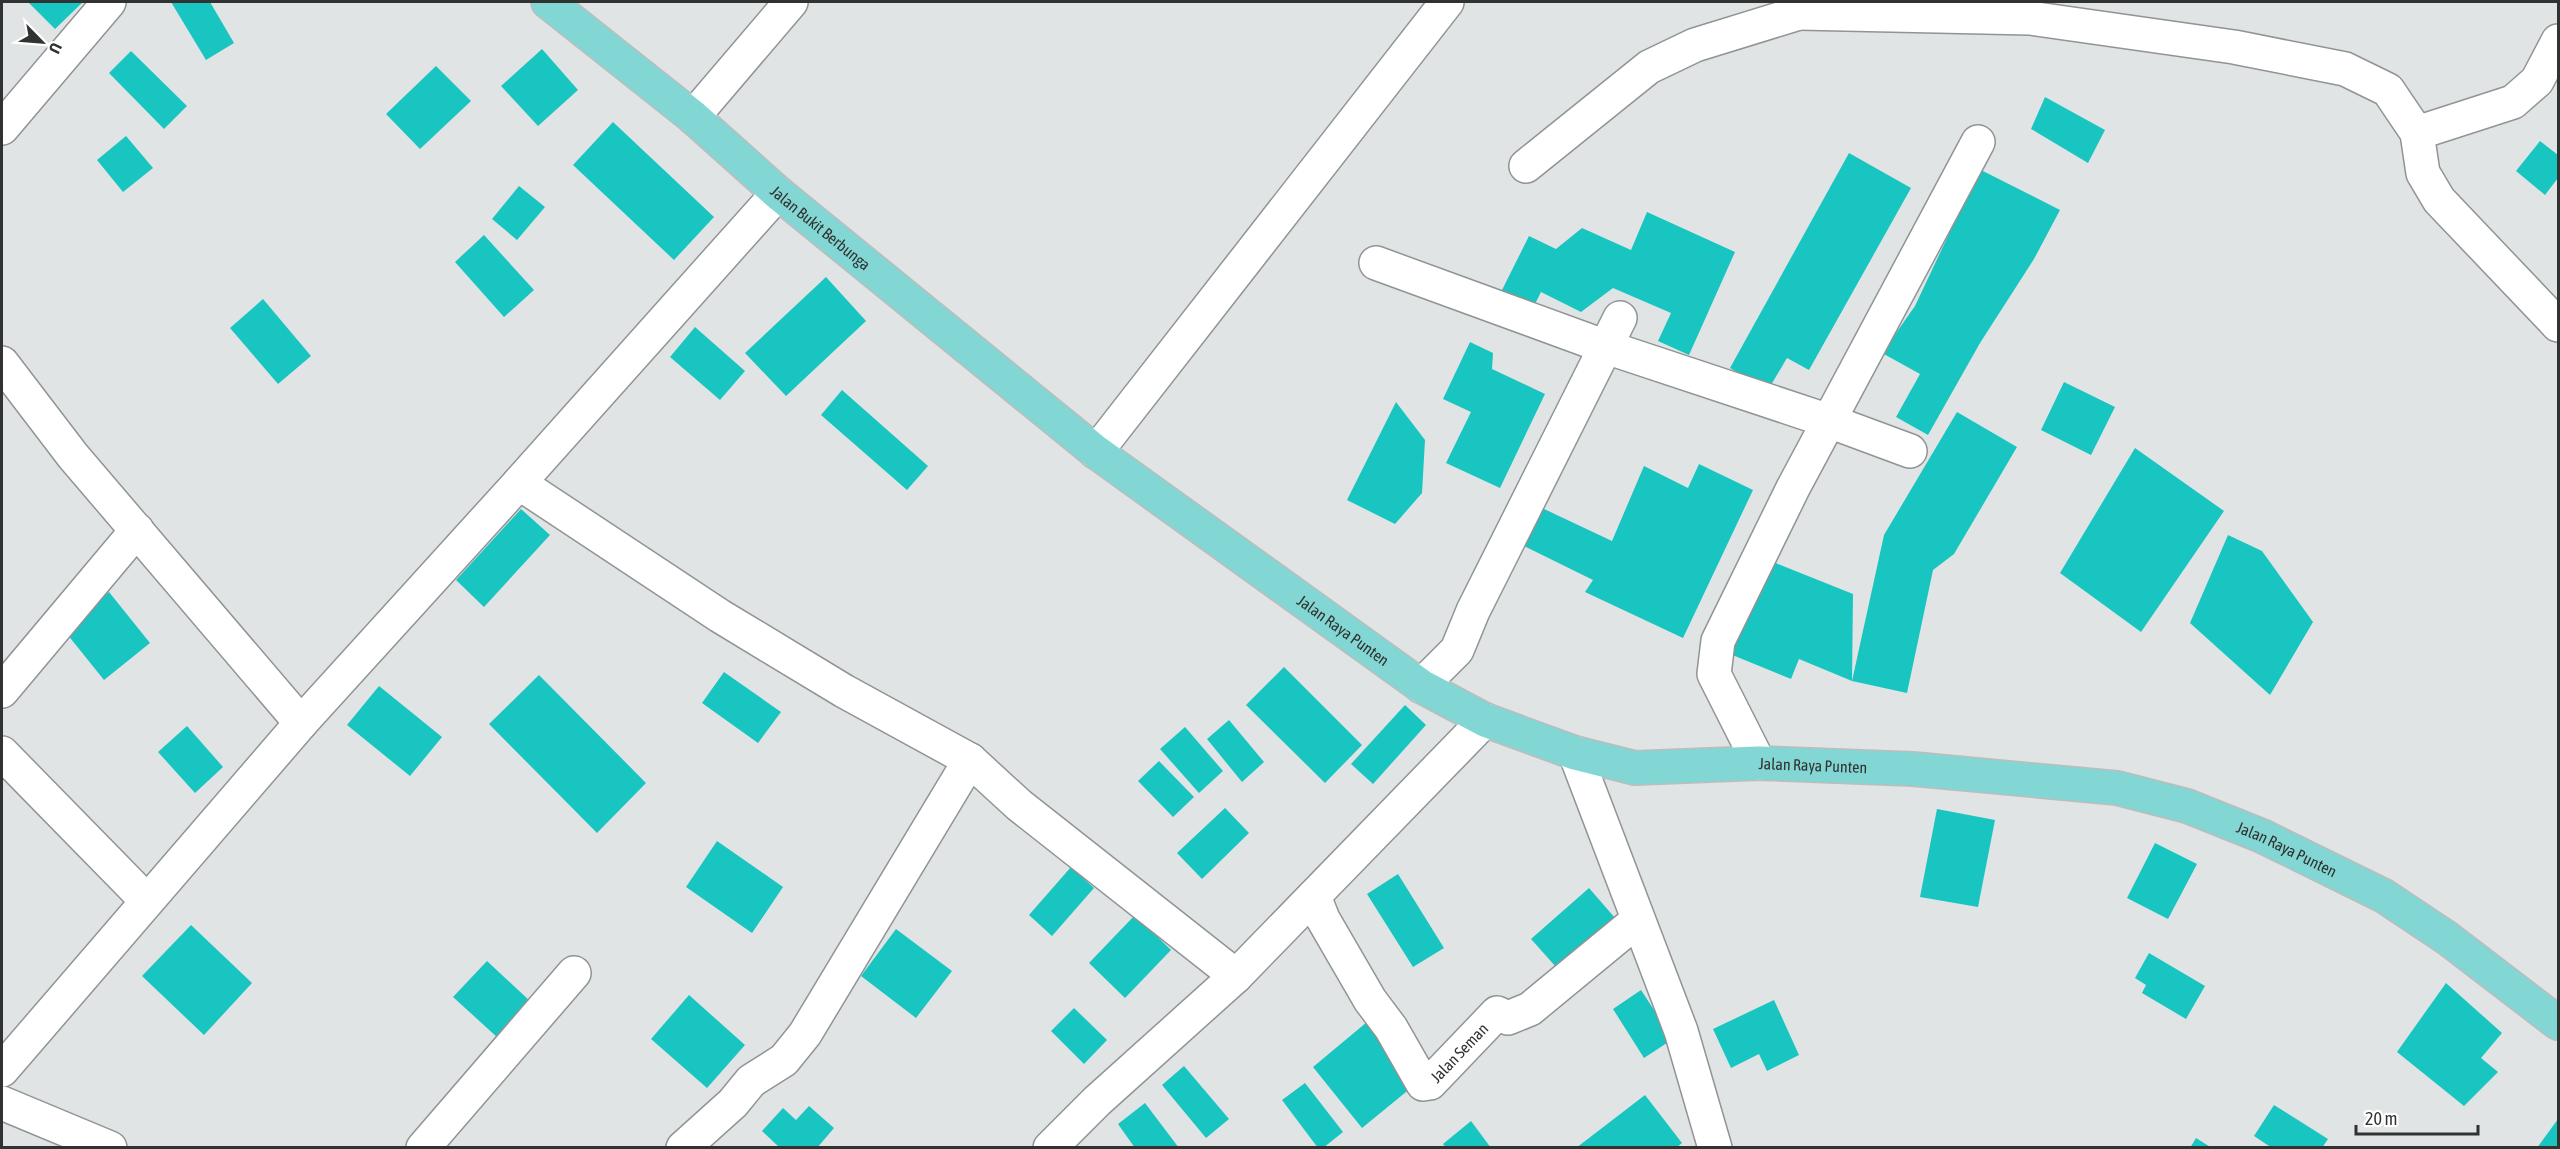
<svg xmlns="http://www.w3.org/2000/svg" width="2560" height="1149" viewBox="0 0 2560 1149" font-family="'Asap Condensed',sans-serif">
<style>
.building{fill:#19c5c0}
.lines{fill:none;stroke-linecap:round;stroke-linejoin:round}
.minor-casing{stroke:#909494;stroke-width:36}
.major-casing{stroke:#bdbdbd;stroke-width:36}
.minor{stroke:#fff;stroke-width:33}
.major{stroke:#82d6d3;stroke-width:33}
.labels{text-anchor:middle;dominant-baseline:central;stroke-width:5;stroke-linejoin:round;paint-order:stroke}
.street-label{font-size:16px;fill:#313232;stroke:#fff}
</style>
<rect width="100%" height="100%" fill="#e0e4e4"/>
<path class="building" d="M 28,2 L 83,2 L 55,29 Z
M 171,2 L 210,2 L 234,43 L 206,60 Z
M 542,49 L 578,90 L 538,126 L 501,86 Z
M 131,51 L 187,106 L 164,129 L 109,73 Z
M 436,66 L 471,101 L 420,149 L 386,114 Z
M 2045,97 L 2105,130 L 2088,163 L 2031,129 Z
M 613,122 L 714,217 L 674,260 L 573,165 Z
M 126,136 L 153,168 L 123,192 L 97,160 Z
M 2540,141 L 2558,155 L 2558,178 L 2545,195 L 2516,171 Z
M 1849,153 L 1911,188 L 1809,370 L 1787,358 L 1768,390 L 1730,368 Z
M 1979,169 L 2060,210 L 2034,259 L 1980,343 L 1928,435 L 1896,417 L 1920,374 L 1882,353 L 1915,306 L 1956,219 L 1951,215 Z
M 519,186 L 545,207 L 517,240 L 492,219 Z
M 1647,212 L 1735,252 L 1689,355 L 1658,341 L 1671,313 L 1613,288 L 1581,312 L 1541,292 L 1523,328 L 1491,312 L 1529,236 L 1556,249 L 1582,228 L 1631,250 Z
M 484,235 L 534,290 L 504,317 L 455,262 Z
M 826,277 L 866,321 L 786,396 L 745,353 Z
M 263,299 L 311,356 L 278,384 L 230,328 Z
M 695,327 L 745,371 L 720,400 L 670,357 Z
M 1470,342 L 1493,353 L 1492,369 L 1545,394 L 1500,488 L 1446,463 L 1471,412 L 1443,399 Z
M 2064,382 L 2115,407 L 2091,455 L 2041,430 Z
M 842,390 L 928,466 L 907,490 L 821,415 Z
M 1396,402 L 1425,440 L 1422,493 L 1395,524 L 1347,500 Z
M 1957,412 L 2017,447 L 1954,554 L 1933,570 L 1907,693 L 1852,681 L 1799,659 L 1791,679 L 1730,654 L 1768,560 L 1853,594 L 1852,681 L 1884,535 Z
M 2135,448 L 2224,511 L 2141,632 L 2060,573 Z
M 1699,464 L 1753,490 L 1683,638 L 1585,592 L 1593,580 L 1524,546 L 1542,508 L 1612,541 L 1644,466 L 1688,488 Z
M 521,509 L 550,535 L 484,607 L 456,580 Z
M 2228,535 L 2262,551 L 2313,622 L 2270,695 L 2190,623 Z
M 109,592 L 150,643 L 104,680 L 63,629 Z
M 1284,667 L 1362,745 L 1325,783 L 1246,705 Z
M 724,672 L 781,712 L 758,743 L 702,703 Z
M 539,675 L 646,783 L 597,833 L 489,724 Z
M 379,686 L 442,737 L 410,776 L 347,725 Z
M 1405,705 L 1426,725 L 1373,784 L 1351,764 Z
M 1229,720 L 1264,762 L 1242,782 L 1207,739 Z
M 187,726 L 223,767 L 195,793 L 158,752 Z
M 1185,727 L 1223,771 L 1199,793 L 1160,749 Z
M 1159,761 L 1194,797 L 1173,817 L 1138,781 Z
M 1225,808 L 1249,833 L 1202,879 L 1177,853 Z
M 1937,809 L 1995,820 L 1978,907 L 1920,897 Z
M 717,841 L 783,887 L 752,933 L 686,887 Z
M 2155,843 L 2197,864 L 2168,919 L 2127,898 Z
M 1071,867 L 1094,888 L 1052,936 L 1029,915 Z
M 1398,874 L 1444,948 L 1413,967 L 1367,894 Z
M 1589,888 L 1622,926 L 1565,977 L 1531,939 Z
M 1135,915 L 1171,950 L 1125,998 L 1089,963 Z
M 191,925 L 252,983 L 204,1035 L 142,976 Z
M 896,929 L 952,971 L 916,1018 L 861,976 Z
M 2149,953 L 2205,986 L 2186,1019 L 2142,993 L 2146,985 L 2135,978 Z
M 487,961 L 531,1002 L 498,1038 L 453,997 Z
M 2446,983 L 2502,1033 L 2481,1058 L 2498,1072 L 2464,1106 L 2397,1052 Z
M 1641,990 L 1673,1039 L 1644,1058 L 1613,1009 Z
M 689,995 L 745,1045 L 707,1088 L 651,1039 Z
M 1774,1000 L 1799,1055 L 1767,1071 L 1759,1054 L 1731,1068 L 1713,1029 Z
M 1074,1008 L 1107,1040 L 1084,1064 L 1051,1031 Z
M 1367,1022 L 1417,1083 L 1362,1128 L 1313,1067 Z
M 1184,1066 L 1229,1119 L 1206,1138 L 1162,1085 Z
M 1305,1083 L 1343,1132 L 1323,1148 L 1318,1148 L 1282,1100 Z
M 1645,1095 L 1682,1143 L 1676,1148 L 1576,1148 Z
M 1145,1103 L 1179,1148 L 1135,1148 L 1118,1124 Z
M 2274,1105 L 2328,1139 L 2322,1148 L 2272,1148 L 2254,1136 Z
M 809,1106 L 834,1128 L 817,1148 L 780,1148 L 762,1131 L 783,1108 L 796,1120 Z
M 2558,1119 L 2558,1148 L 2537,1148 Z
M 1471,1121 L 1491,1148 L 1446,1148 L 1443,1144 Z
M 2196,1138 L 2212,1148 L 2190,1148 Z"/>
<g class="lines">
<defs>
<g id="minor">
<path d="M 1800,2 L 1799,13 L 2030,18 L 2234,47 L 2345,69 L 2388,90 L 2417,133 L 2423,173 L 2439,200 L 2558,325"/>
<path d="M 693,117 L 791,2"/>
<path d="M 2,128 L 109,2"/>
<path d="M 2417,133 L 2513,102 L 2537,81 L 2558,41"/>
<path d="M 1526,166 L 1649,67 L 1695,45 L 1799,13"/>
<path d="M 1376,263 L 1606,347 L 1829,421 L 1910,451"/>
<path d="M 2,363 L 73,456 L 301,723"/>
<path d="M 1096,452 L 1447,2"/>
<path d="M 519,483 L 720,616 L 844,691 L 970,760 L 1019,805 L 1236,976"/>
<path d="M 1421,686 L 1457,650 L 1473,611 L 1620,318"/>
<path d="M 2,691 L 137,530"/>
<path d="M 2,753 L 146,900"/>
<path d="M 1575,753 L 1681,1031 L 1715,1148"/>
<path d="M 1759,763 L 1714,674 L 1718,641 L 1793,488 L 1978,142"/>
<path id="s1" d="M 1314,896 L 1323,919 L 1370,1000 L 1391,1028 L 1423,1084 L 1430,1083 L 1497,1013 L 1508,1018 L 1530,1009 L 1638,920"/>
<path d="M 2,1070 L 301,723 L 519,483 L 778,193"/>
<path d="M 2,1103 L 110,1148"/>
<path d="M 423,1148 L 574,973"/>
<path d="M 683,1148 L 733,1103 L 751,1081 L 784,1060 L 805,1034 L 970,760"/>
<path d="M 1050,1148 L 1097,1101 L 1236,976 L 1485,720"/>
</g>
<g id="major">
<path id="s2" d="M 548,2 L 693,117 L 778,193 L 1096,452 L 1421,686 L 1485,720 L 1575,753 L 1635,768 L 1759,763 L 1913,769 L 2117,788 L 2187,806 L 2262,836 L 2384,896 L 2447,938 L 2558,1023"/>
</g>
</defs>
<use href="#minor" class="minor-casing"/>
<use href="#major" class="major-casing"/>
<use href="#minor" class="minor"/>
<use href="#major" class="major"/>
</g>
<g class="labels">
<g class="street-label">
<text stroke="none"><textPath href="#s2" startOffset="354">Jalan Bukit Berbunga</textPath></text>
<text stroke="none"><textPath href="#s2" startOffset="1014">Jalan Raya Punten</textPath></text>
<text stroke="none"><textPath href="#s2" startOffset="1518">Jalan Raya Punten</textPath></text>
<text stroke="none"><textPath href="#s2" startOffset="2004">Jalan Raya Punten</textPath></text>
<text stroke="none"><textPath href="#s1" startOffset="267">Jalan Seman</textPath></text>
</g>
</g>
<rect width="2560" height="1149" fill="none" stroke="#313232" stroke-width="6"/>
<g transform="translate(42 42) rotate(115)" stroke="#ffffff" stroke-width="4.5" paint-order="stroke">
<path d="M0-4.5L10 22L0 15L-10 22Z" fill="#313232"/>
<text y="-9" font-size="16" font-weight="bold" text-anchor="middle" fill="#313232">U</text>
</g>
<path d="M2356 1125v9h122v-9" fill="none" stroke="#313232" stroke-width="3"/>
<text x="2365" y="1125" font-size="18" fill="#313232" stroke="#ffffff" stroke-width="4.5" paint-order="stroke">20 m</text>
</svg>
